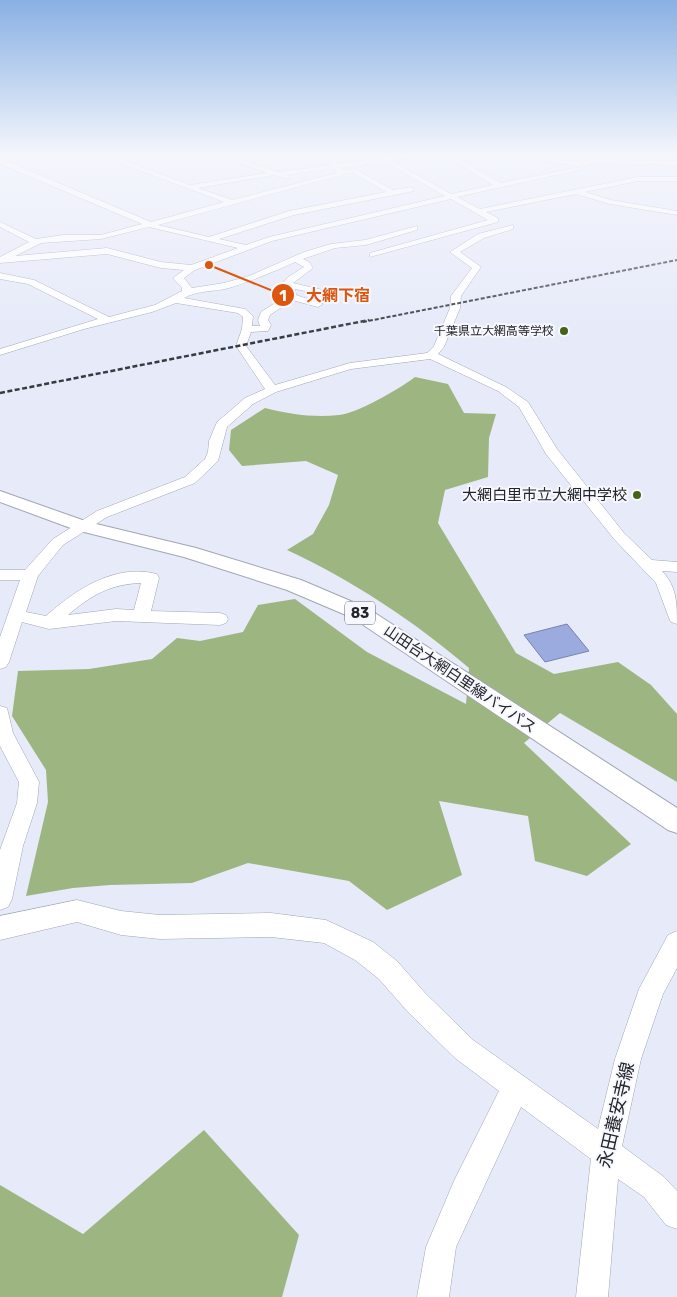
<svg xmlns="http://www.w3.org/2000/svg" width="677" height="1297" viewBox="0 0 677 1297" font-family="Rubik,'Noto Sans JP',sans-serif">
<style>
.forest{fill:#9db681}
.water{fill:#9cabdf;stroke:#7883a9}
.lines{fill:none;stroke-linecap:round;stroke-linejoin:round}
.minor-casing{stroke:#a1a6b3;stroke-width:1}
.major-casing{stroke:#a1a6b3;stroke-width:2}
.minor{fill:#fff;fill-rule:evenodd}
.major{fill:#fff;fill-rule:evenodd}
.rail-far1{stroke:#373a40;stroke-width:2;stroke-dasharray:4 2;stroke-linecap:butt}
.rail{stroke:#373a40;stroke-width:2.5;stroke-dasharray:5 2.5;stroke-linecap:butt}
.poi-dot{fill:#456215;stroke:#f6f8fe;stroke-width:2}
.labels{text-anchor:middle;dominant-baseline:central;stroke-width:4;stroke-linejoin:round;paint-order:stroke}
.far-poi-label{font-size:12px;fill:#23252a;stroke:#f6f8fe;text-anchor:end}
.shield{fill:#f6f8fe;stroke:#62646a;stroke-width:1}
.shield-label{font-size:14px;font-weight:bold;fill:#23252a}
.poi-label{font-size:15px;fill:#23252a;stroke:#f6f8fe;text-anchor:end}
.street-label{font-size:15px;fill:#23252a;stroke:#f6f8fe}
.near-street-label{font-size:18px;fill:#23252a;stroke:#f6f8fe}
.leader{fill:none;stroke:#de560e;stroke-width:2}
.callout-dot{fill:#de560e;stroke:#f6f8fe;stroke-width:2}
.mark-label{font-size:15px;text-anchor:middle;font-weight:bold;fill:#fff}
.callout-label{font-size:16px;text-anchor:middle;font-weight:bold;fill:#de560e;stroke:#f6f8fe;stroke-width:4;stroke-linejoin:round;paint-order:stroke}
</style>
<rect width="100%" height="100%" fill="#e6eaf9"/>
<path class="forest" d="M 415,377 L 448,384 L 464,413 L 496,414 L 489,438 L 488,477 L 445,490 L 438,523 L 516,653 L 554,674 L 618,662 L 651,685 L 677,714 L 677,782 L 560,713 L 524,743 L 631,844 L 587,876 L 535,861 L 528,816 L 439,801 L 462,875 L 387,910 L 349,881 L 248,863 L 192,883 L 110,885 L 73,888 L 26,896 L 48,802 L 46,770 L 12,716 L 18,671 L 89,669 L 152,659 L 177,638 L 200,641 L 243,632 L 258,605 L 295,599 L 367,652 L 466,704 L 469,668 C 414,621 352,580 287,550 L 313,534 L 329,505 L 338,475 L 306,461 L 242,466 L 229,450 L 231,430 L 265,408 C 289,414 314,418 339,415 C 356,414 401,388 415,377 Z
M 204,1130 L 299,1235 L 282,1297 L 0,1297 L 0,1185 L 83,1234 Z"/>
<path class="water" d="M 567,624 L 589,651 L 545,662 L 524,635 Z"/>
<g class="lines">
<defs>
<path id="minor" d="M 30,154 L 45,154 L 9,162 L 151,222 L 224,202 L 96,154 L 106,154 L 190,185 L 267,173 L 214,154 L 224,154 L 278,172 L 332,165 L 326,154 L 332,154 L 338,164 L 380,158 L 378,156 L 380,154 L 387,157 L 430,154 L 392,161 L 451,194 L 493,185 L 442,154 L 450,154 L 501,183 L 580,167 L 583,169 L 457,197 L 480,209 L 638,177 L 677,177 L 677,181 L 638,181 L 585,192 L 611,200 L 677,211 L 677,215 L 610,204 L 576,194 L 486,212 L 498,218 L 498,222 L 370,257 L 370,253 L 488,220 L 451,199 L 272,241 L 195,270 L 184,278 L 192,288 L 224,283 L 249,276 L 304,252 L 331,244 L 365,240 L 417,226 L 417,230 L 366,245 L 335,248 L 303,259 L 309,262 L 313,268 L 293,283 L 331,292 L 326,295 L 295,289 L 296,295 L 323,304 L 318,307 L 292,300 L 270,315 L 268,320 L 271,325 L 268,331 L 251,332 L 246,346 L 275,385 L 350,363 L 427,353 L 434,346 L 450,308 L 451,296 L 472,268 L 450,252 L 478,234 L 513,225 L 513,229 L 484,238 L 460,252 L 481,267 L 461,296 L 460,308 L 444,347 L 438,354 L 506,387 L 528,402 L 557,449 L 624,533 L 652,560 L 677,562 L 677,572 L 662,571 C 677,587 677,603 677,624 L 671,622 L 669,618 L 656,583 L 614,539 L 546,454 L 519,407 L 498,391 L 430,359 L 351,369 L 276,392 L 253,404 L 227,427 L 218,461 L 195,483 L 107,517 L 63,545 L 38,576 L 26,612 L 46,616 C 75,590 115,563 157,574 L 159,578 L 151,611 L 220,613 L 226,615 L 228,619 L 226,623 L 220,625 L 116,621 L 49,629 L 22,622 L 9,662 L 6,667 L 0,669 L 0,637 L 20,580 L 0,580 L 0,570 L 25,570 L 53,539 L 97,511 L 185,477 L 205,459 L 208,452 L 209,441 L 217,422 L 245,398 L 265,389 L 236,346 L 242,329 L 243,317 L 238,313 L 176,303 L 152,312 L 84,329 L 0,355 L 0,349 L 98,319 L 28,284 L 0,279 L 0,273 L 34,280 L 109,317 L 155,305 L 182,291 L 182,288 L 173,278 L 184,270 L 161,268 L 107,254 L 0,263 L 0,257 L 29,242 L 0,227 L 0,222 L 36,239 L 63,235 L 101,235 L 142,224 L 0,164 L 0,159 ZM 385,162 L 445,196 L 269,237 L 246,245 L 219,239 L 294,215 L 414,191 L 411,187 L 393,190 L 355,169 L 342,170 L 340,168 ZM 334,168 L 337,173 L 232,200 L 198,188 L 274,175 L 287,179 L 290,177 L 287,175 ZM 352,172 L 386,192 L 289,211 L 209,237 L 158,225 ZM 149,227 L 238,248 L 191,265 L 161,262 L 107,248 L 15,256 L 41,243 L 101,239 ZM 295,262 L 304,267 L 288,277 L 283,283 L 286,296 L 261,312 L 258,320 L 260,326 L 252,326 L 253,316 L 245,309 L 184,298 C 197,290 215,292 229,288 C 252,281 273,272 295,262 ZM 141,583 L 134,610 L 116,609 L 68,615 C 91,595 111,584 141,583 Z
M 492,154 L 514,154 L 578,162 L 597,159 L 677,161 L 677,165 L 597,163 L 578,166 Z
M 0,706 L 7,708 L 13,733 L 39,782 L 37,803 L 23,846 L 12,899 L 8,907 L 0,910 L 0,850 L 17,803 L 19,782 L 0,746 Z
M 77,900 L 121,911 L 160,915 L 271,913 L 326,920 L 373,942 L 397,961 L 425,993 L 473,1040 L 598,1129 L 615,1059 L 639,989 L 668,935 L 677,931 L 677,968 L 663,994 L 641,1059 L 622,1146 L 664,1177 L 677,1191 L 677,1229 L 666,1225 L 644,1197 L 618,1179 L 608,1297 L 576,1297 L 591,1159 L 521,1107 L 456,1247 L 449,1297 L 417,1297 L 426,1247 L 454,1181 L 499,1091 L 455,1058 L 407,1011 L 379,979 L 355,960 L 324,943 L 271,937 L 160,939 L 121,935 L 77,922 L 0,940 L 0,916 Z"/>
<path id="major" d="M 0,491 L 88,522 L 196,548 L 301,580 L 367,608 L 677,808 L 677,833 L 668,830 L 353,618 L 287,590 L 184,557 L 76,530 L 0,502 Z"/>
</defs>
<use href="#minor" class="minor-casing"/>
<use href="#major" class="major-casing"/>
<use href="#minor" class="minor"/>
<use href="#major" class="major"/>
<path class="rail-far1" d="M 363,322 L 677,260"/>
<path class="rail" d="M 0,393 L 369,320"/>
</g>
<linearGradient id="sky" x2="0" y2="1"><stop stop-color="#89b0e4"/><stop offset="0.46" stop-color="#f4f6fc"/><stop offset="1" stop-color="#f4f6fc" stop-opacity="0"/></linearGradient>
<rect width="677" height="336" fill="url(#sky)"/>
<g class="poi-dot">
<circle cx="564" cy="331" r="5"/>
<circle cx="637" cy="495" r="5"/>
</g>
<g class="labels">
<g class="far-poi-label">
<text x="554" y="331">千葉県立大網高等学校</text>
</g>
<rect class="shield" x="345" y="601.5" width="30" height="23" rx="4"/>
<g class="shield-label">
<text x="360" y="613">83</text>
</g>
<g class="poi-label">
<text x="627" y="495">大網白里市立大網中学校</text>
</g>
<g class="street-label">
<text transform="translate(460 679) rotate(34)">山田台大網白里線バイパス</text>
</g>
<g class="near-street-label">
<text transform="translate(616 1115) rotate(-77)">永田養安寺線</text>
</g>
</g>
<path class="leader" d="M209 265L283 295"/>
<g class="callout-dot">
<circle cx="209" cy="265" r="5"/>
<circle cx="283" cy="295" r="12"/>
</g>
<g class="mark-label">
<text x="283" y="301">1</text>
</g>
<g class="callout-label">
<text x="338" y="301">大網下宿</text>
</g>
</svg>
